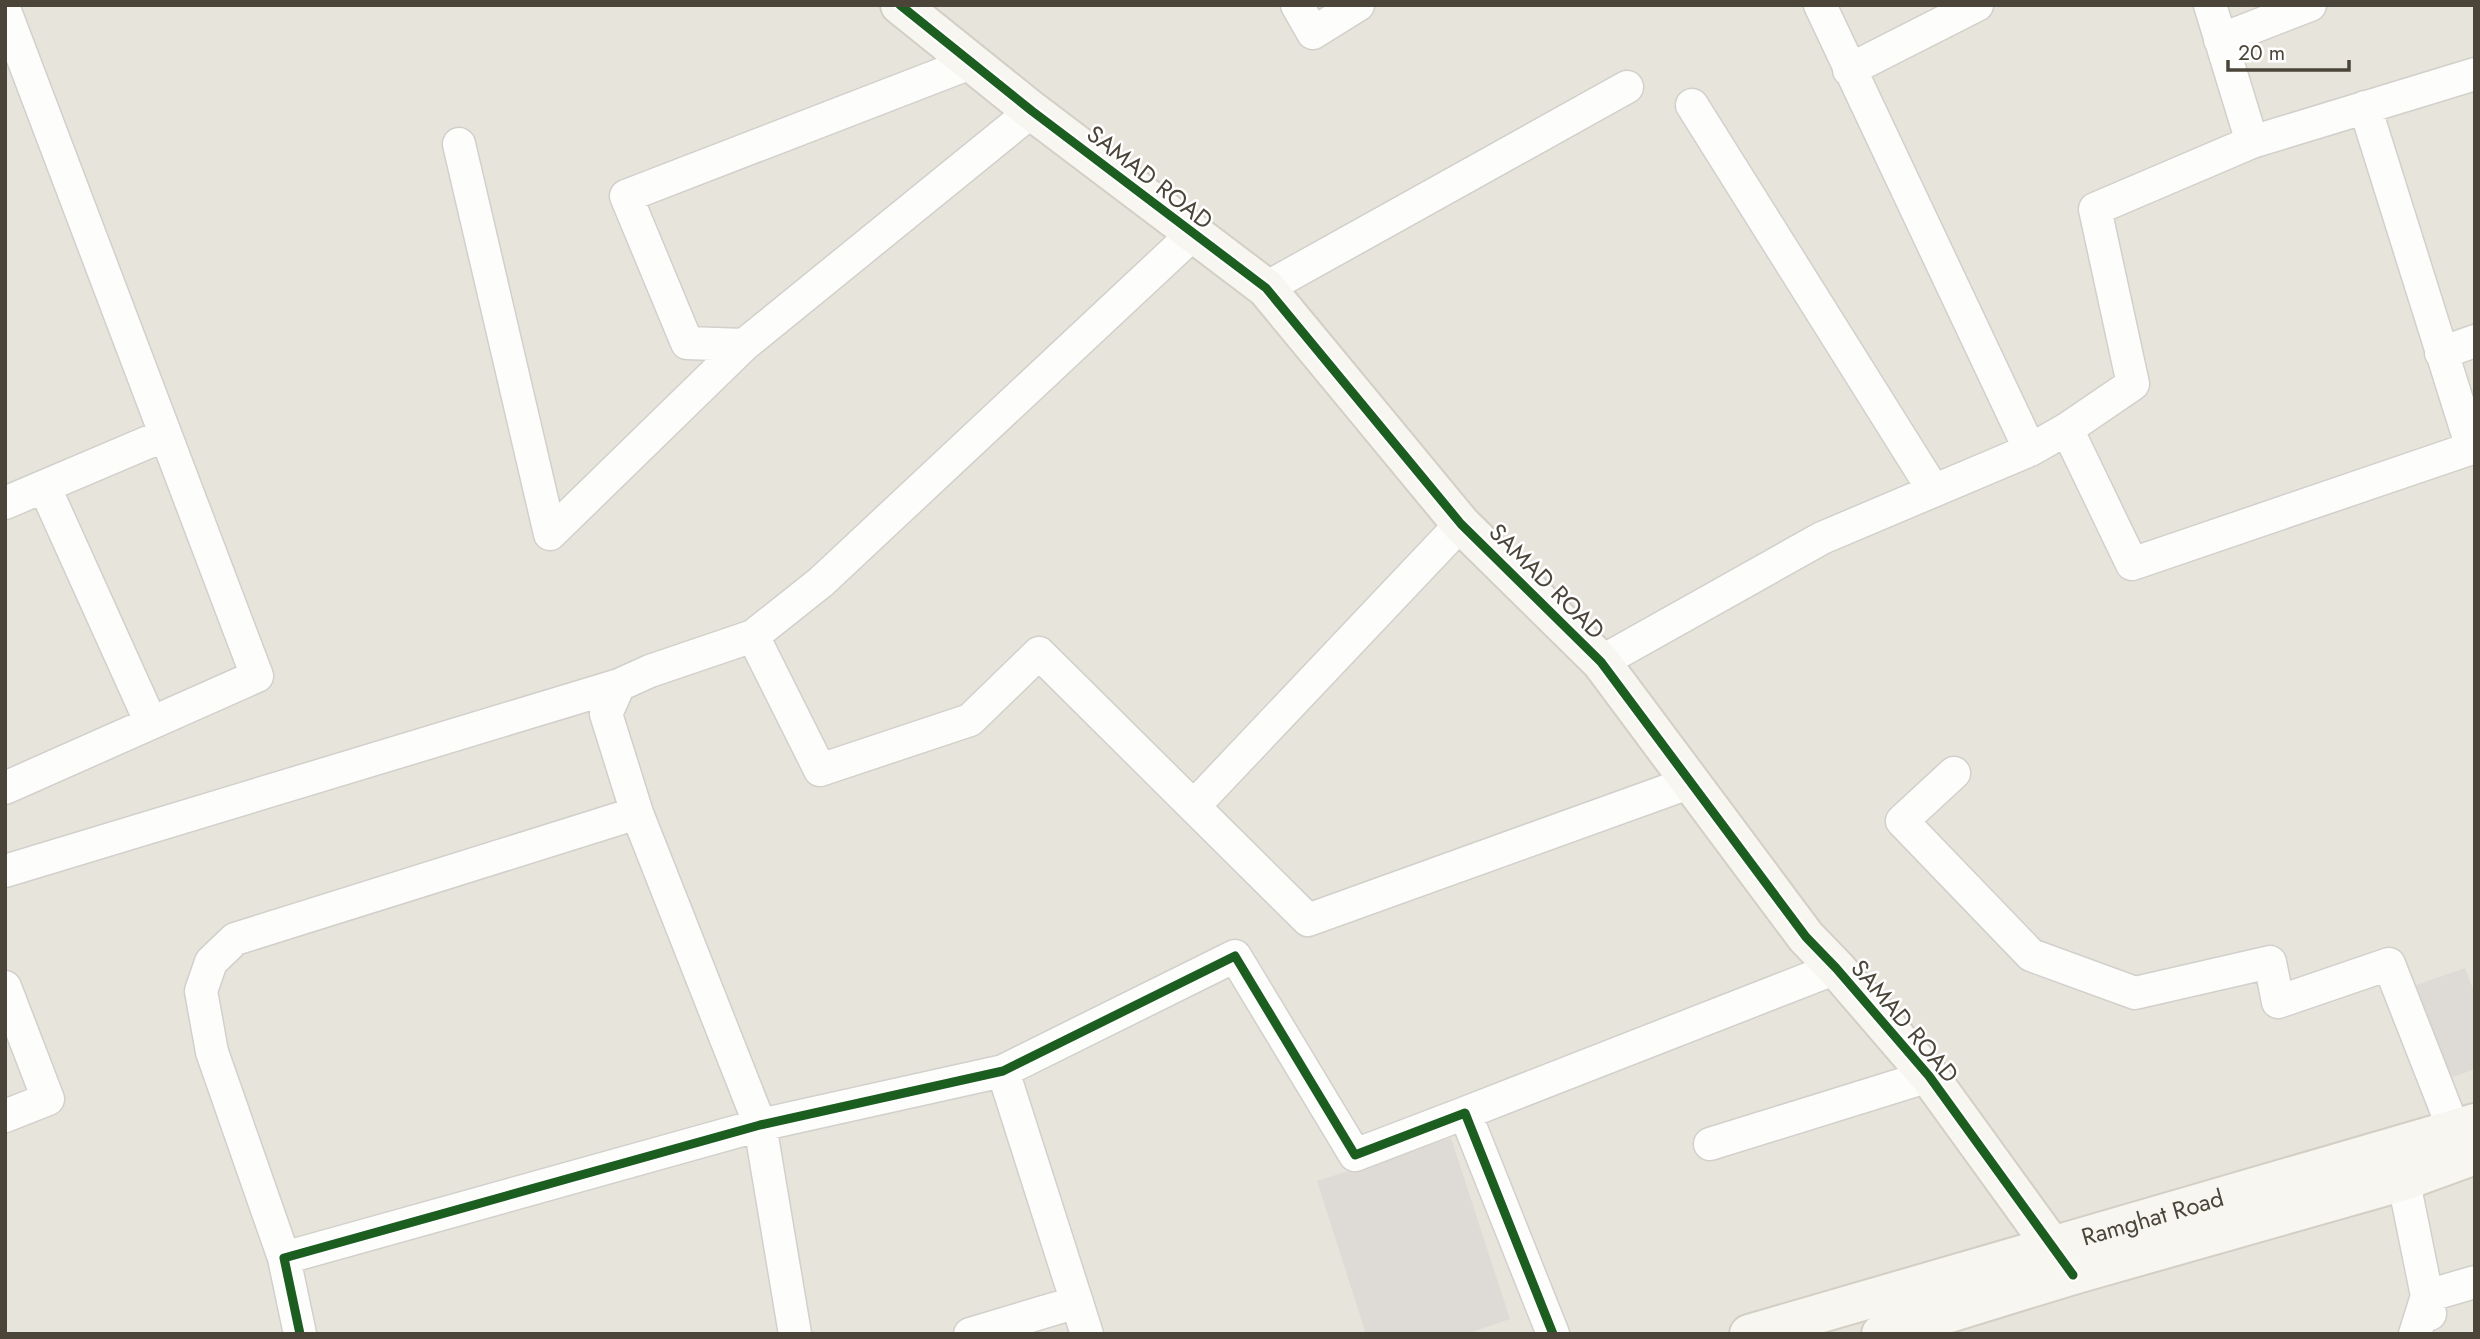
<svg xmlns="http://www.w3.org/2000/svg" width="2480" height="1339" viewBox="0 0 2480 1339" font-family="Jost,sans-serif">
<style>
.residential{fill:#e7e4dc}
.building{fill:#dedbd6}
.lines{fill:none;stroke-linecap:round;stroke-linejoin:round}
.street-casing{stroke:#d2d0cb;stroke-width:35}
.secondary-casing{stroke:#d3cfc5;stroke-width:42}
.street{stroke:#fdfdfc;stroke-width:32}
.secondary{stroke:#f7f6f1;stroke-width:38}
.cycleway-casing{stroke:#fff;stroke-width:13}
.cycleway{stroke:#1b5e20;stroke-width:9}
.labels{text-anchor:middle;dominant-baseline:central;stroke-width:5;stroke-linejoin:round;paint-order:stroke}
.street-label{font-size:24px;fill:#4b4439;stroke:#fff}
</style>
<rect width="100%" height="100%" fill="#f4f2ee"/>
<path class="residential" d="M 5,5 L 2475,5 L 2475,1334 L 5,1334 Z"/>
<path class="building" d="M 2465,968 L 2475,994 L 2475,1069 L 2450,1078 L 2416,985 Z
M 1451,1138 L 1510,1319 L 1466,1334 L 1366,1334 L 1317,1181 Z"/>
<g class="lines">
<defs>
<path id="street" d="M 1297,5 L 1313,33 L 1358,5
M 1820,5 L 2030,450 L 2067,429 L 2133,384 L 2095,209 L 2252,142 L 2210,5
M 5,11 L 257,676 L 5,788
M 2220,40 L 2310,5
M 1849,70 L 1977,5
M 1692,105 L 1934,491
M 2252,142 L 2475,74
M 459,144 L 550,534
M 1266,288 L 1627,87
M 744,345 L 687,343 L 626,196 L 973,62
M 2441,353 L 2475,341
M 2067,429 L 2132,564 L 2472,448 L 2365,107
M 45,488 L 151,723
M 5,503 L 165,435
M 550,534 L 744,345 L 1032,111
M 753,636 L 820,770 L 970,720 L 1039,653 L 1308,920 L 1691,782
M 1601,662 L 1822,538 L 2030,450
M 1954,773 L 1902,821 L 2031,955 L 2135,993 L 2270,962 L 2278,1002 L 2389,964 L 2454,1130
M 1194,806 L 1461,524
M 5,871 L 619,685
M 5,987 L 48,1099 L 5,1116
M 1003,1071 L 1087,1334
M 1465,1113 L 1836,968
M 1710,1144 L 1929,1076
M 2399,1158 L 2427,1296 L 2415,1334
M 284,1258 L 212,1052 L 201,991 L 211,962 L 235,939 L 637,813
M 2430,1314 L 2427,1296 L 2475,1282
M 300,1334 L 284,1258 L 760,1125 L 1003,1071 L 1235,956 L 1355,1155 L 1465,1113 L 1553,1334
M 795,1334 L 760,1125 L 637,813 L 606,714 L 619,685 L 650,671 L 753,636 L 821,582 L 1193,234
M 970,1334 L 1077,1302"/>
<g id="secondary">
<path d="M 900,5 L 1032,111 L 1266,288 L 1461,524 L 1601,662 L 1806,937 L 1836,968 L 1929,1076 L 2073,1275"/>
<path id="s1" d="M 1749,1334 L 2475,1123"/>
<path d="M 1881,1334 L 2073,1275 L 2404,1181 L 2475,1155"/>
</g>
</defs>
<use href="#street" class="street-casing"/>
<use href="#secondary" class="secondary-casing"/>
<use href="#street" class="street"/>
<use href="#secondary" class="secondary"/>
<defs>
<path id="cycleway" d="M 900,5 L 1032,111 L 1266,288 L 1461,524 L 1601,662 L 1806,937 L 1836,968 L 1929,1076 L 2073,1275
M 300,1334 L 284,1258 L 760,1125 L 1003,1071 L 1235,956 L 1355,1155 L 1465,1113 L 1553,1334"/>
</defs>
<use href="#cycleway" class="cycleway-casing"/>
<use href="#cycleway" class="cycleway"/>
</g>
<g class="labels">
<g class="street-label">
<text transform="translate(1150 177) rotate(38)">SAMAD ROAD</text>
<text transform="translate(1547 581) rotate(45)">SAMAD ROAD</text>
<text transform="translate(1905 1021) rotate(50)">SAMAD ROAD</text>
<text stroke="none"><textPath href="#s1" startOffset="420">Ramghat Road</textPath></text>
</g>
</g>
<rect width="2480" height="1339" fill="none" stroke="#4b4439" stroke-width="14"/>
<path d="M2228 60v10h121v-10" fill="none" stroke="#4b4439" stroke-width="3.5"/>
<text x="2238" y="60" font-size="21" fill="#4b4439" stroke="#ffffff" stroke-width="5" paint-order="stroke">20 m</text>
</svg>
